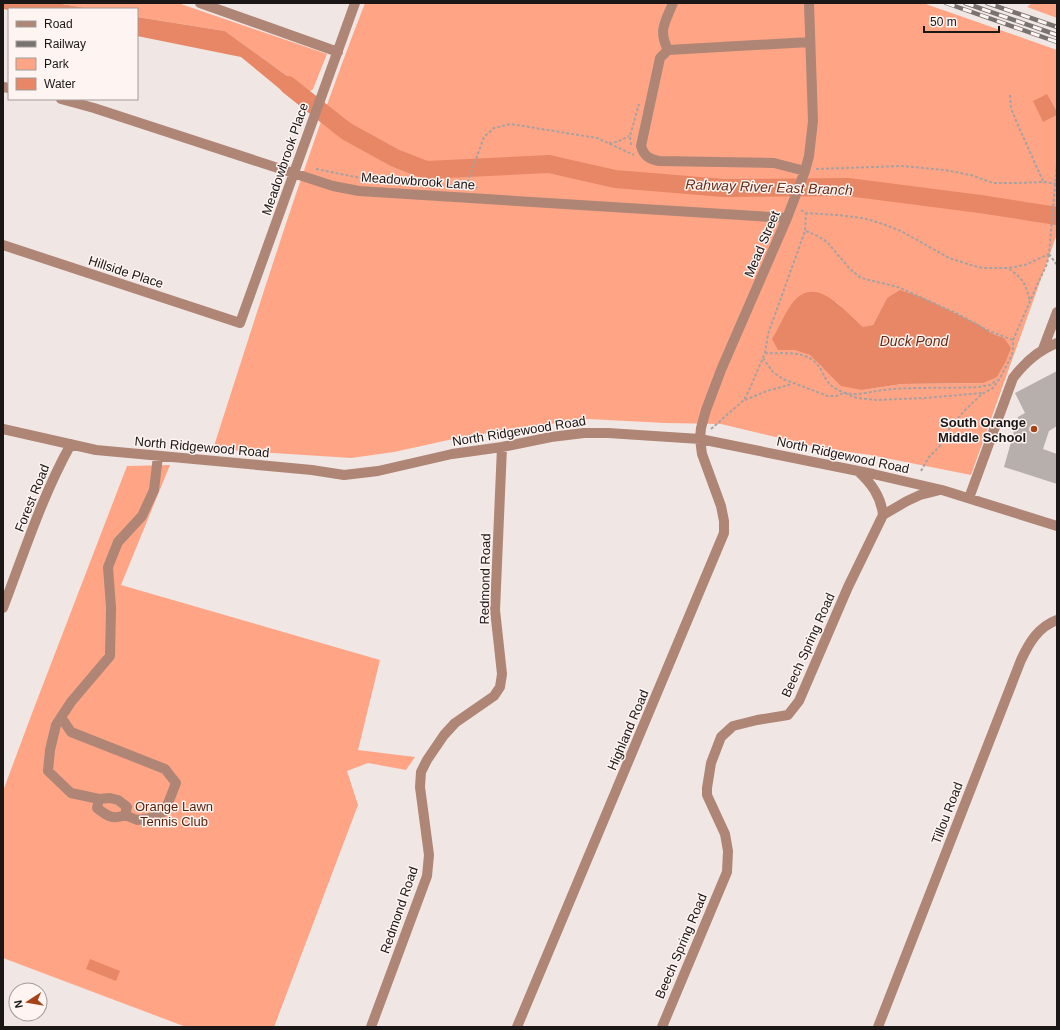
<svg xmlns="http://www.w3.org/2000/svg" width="1060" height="1030" viewBox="0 0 1060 1030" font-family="Arial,sans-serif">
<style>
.green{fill:#ffa586;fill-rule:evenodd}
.water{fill:#e78765}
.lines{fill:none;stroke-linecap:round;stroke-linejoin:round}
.river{stroke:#e78765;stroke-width:18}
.building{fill:#b7afac}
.path{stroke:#a8a19f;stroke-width:2;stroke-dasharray:3 2;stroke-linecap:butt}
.minor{stroke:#af8576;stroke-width:10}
.rail-casing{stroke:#787371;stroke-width:4.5}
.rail{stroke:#fef4f1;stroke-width:3;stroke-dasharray:9;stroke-linecap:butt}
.poi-dot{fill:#a74118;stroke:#fef4f1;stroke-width:1.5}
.labels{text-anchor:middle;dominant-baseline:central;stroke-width:3;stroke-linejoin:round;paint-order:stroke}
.street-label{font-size:13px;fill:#1a1716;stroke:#fef4f1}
.poi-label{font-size:13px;font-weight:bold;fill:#1a1716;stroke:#fef4f1;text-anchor:end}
.park-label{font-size:13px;fill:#591e06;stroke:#fef4f1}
.water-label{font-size:14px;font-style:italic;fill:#662a13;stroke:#fef4f1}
</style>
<rect width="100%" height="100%" fill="#f0e7e4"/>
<path class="green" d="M 56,3 L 178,3 L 327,54 L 313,89 L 309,92 L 225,31 L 137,17 L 137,9 L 92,9 Z
M 365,3 L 923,3 L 1057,50 L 1057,234 L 971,475 L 870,455 L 821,448 L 721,424 L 665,423 L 588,419 L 506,430 L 453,439 L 394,452 L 351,458 L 213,449 C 261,300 308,149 365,3 ZM 887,298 L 924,298 L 980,325 L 991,333 L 1004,338 L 983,383 L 902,384 L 862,390 L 822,367 L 811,355 L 794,350 L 836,302 L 862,328 L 873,325 Z
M 1032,3 L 1057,3 L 1057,18 L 1027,7 Z
M 170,465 L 121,585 L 380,660 L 358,750 L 415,757 L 406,770 L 368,763 L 347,771 L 358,805 L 274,1027 L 186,1027 L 3,958 L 3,791 L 34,708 L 127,466 Z"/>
<path class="water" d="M 3,3 L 56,3 L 92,9 L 9,10 L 3,9 Z
M 137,17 L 225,31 L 309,92 L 303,108 L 241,57 L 137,36 Z
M 1047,94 L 1057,112 L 1057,115 L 1043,122 L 1033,101 Z
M 900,290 L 924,298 L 980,325 L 991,333 L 1004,338 L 1011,348 L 1006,361 L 997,377 L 983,383 L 902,384 L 862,390 L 841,386 L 810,355 L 794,350 L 778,350 L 772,339 C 779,328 786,310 794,301 C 817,274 846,313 863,327 L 873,325 L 887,298 Z
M 90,959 L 120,971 L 116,981 L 86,969 Z"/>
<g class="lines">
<path class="river" d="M 288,85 L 346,131 L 395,158 L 426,170 L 549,164 L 615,179 L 724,188 L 848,187 L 980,204 L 1057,216"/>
</g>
<path class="building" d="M 1057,371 L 1057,426 L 1049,431 L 1043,449 L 1057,454 L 1057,484 L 1004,467 L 1018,417 L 1025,413 L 1015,393 Z"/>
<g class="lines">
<path class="path" d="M 1010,95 L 1011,108 L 1017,123 L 1043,181
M 609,143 L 617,142 L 629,136
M 631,145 L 630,136 L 639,104
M 316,169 L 361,178 L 480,188
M 816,169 L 902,166 L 945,170 L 971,175 L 993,183 L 1018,183 L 1044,182 L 1057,184
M 466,187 L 484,137 L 494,128 L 511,124 L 597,138 L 634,155
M 801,210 L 806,213 L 837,215 L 863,218 L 883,224 L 901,231 L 949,258 L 974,266 L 984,268 L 1008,268 L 1025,265 L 1049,254 L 1057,162
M 806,231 L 818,236 L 827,242 L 850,269 L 861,278 L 898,287 L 958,314 L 989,331 L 1013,340
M 1049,254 L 1057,265
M 1009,269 C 1023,278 1026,285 1030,301
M 765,353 C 780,354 802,350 815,362 C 827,374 822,384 843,392 C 853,396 866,393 876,391 C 910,386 945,389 979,387 L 990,385 L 997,380
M 763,358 L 773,372 L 783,379 L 828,396 L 836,396 L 844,393 L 857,398 L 876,400 L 925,398 L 982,393
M 745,400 L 767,391 L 792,384
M 711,429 L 744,400 L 750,388 L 765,353 L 768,334 L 805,231 L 806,213
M 921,471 L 929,457 L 940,446 L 944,435 L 965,410 L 982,394 L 993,388 L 1000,378 L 1012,355 L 1013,349 L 1013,340 L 1038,283 L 1047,264 L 1049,254"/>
<path class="minor" d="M 200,3 L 338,52
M 668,50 C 658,30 665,23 673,3
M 3,87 L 9,88
M 61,99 L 94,108 L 333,186 L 359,191 L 787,218
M 805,171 L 774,163 L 659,161 C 649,159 644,156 641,146 L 660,58 L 668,50 L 810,42
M 3,245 L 240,323 L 355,3
M 1043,349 L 1057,312
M 3,429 L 96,450 L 312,470 L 344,475 L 378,471 L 452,454 L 502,447 L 551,437 L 584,433 L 608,433 L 700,439 L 873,474 L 942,490 L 1057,526
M 858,471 C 871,483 881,496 883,515
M 969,498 L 1013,378 C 1025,362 1039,350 1057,343
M 3,608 C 24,553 42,496 71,444
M 61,717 L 71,732 L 165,769 L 176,783 L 165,811 L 151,818 L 137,820 L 125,815
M 110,798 L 118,800 L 127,807 L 125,815 C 113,820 107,816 97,808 L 99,799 Z
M 99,799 L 71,793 L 48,771 L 50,750 L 56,725 L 71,702 L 110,656 L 111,608 L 108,567 L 118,542 L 142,516 L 154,490 L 158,456
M 371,1027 L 427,876 L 429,855 L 420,787 L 421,772 L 427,760 L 444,735 L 455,723 L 494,696 L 500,687 L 502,674 L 495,610 L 502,447
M 517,1027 L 724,533 L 724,521 L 721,506 L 702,454 L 700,439 L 701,428 L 706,410 L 721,370 L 787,218 L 805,171 L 809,156 L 813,121 L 809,3
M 662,1027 L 727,872 L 728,851 L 725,834 L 707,795 L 707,788 L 711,763 L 721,737 L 733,726 L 757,720 L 788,715 L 799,701 L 848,587 L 883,515 L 907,501 L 920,495 L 940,490
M 878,1027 L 1021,660 C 1029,643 1038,627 1057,620"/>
<defs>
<path id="rail" d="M 946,3 L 1057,42
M 965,3 L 1057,35
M 987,3 L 1057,27"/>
</defs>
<use href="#rail" class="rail-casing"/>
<use href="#rail" class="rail"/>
</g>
<circle class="poi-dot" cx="1034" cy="429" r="4"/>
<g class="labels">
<g class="street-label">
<text transform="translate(285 159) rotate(-71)">Meadowbrook Place</text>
<text transform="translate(418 181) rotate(4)">Meadowbrook Lane</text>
<text transform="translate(762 244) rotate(-67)">Mead Street</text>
<text transform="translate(126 272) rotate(18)">Hillside Place</text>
<text transform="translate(519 431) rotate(-9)">North Ridgewood Road</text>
<text transform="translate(202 447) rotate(5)">North Ridgewood Road</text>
<text transform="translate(843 455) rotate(12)">North Ridgewood Road</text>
<text transform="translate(32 498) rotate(-68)">Forest Road</text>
<text transform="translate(485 579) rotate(-89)">Redmond Road</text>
<text transform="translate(808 645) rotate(-66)">Beech Spring Road</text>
<text transform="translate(628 730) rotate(-67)">Highland Road</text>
<text transform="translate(947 813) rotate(-69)">Tillou Road</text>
<text transform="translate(399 910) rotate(-71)">Redmond Road</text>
<text transform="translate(681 946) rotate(-67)">Beech Spring Road</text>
</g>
<g class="poi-label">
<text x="1026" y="422">South Orange<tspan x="1026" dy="15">Middle School</tspan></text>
</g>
<g class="park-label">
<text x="174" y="806">Orange Lawn<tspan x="174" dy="15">Tennis Club</tspan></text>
</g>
<g class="water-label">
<text transform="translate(769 187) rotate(2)">Rahway River East Branch</text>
<text x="914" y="341">Duck Pond</text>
</g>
</g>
<rect width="1060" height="1030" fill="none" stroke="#1a1716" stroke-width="8"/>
<rect x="8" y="8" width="130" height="92" fill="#fef4f1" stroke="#a39c99"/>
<rect x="16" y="21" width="20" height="6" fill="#af8576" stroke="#a39c99"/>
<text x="44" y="28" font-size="12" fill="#1a1716">Road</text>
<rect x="16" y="41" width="20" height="6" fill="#787371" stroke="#a39c99"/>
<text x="44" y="48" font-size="12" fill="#1a1716">Railway</text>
<rect x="16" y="58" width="20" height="12" fill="#ffa586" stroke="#a39c99"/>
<text x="44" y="68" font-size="12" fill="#1a1716">Park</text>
<rect x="16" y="78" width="20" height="12" fill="#e78765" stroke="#a39c99"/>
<text x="44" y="88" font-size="12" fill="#1a1716">Water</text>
<g transform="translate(28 1002) rotate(258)"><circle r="19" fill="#fef4f1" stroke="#a39c99"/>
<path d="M0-3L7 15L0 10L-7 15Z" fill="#a74118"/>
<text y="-6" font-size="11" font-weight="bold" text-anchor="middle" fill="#1a1716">N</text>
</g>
<path d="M924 26v6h75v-6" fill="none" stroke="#1a1716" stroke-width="2"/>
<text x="930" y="26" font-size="12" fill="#1a1716" stroke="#fef4f1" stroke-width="3" paint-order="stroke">50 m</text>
</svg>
